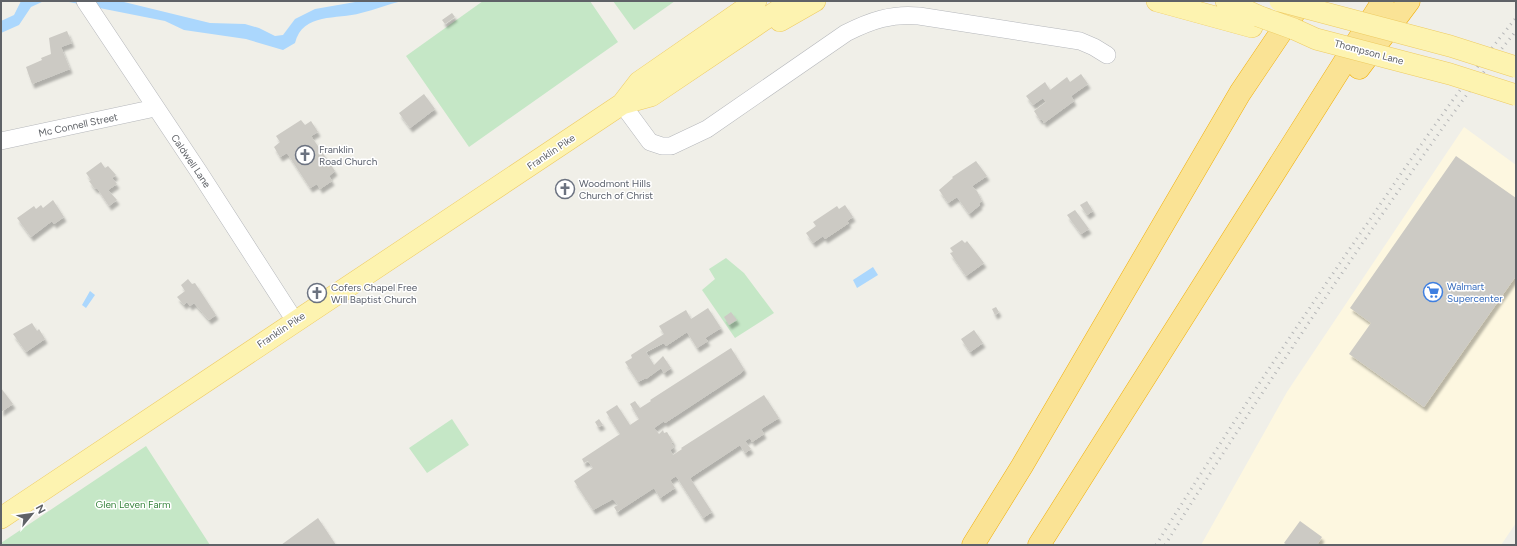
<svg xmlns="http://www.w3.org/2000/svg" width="1517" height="546" viewBox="0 0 1517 546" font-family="Figtree,sans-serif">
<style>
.commercial{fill:#fdf7e0}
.green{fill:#c5e7c6}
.water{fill:#abd7fd}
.building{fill:#cccac4;filter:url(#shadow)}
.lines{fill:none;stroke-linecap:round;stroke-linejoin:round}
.minor-casing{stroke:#b5b7bb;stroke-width:18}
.major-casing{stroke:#eecb63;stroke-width:22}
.highway-casing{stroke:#f2af06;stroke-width:23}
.minor{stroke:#fff;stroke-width:17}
.major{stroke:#fdf3b0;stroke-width:21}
.highway{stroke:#fae395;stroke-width:22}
.rail{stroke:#b5b6b7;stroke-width:3;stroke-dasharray:1 5;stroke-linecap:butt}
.major-bridge-casing{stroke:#eecb63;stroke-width:22;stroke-linecap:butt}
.major-bridge{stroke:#fdf3b0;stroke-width:21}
.labels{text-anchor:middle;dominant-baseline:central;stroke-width:3;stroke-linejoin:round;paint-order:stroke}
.street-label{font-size:10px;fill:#5f6267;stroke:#fff}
.worship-label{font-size:10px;fill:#5b616d;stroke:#fff;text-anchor:start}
.shop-label{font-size:10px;fill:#366cbe;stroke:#fff;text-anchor:start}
.park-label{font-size:10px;fill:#38853e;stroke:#fff}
</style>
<defs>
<filter id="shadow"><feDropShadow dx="2.5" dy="4.5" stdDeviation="1" flood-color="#0004"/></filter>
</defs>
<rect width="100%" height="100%" fill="#f0efe8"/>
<path class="commercial" d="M 1464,127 L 1516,165 L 1516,523 L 1501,545 L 1201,545 L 1287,392 Z"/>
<path class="green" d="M 483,1 L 590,1 L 618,42 L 469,147 L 406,56 Z
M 613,1 L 675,1 L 634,30 Z
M 726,258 L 744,273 L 774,313 L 735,338 L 702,290 L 715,279 L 709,269 Z
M 452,419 L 469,445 L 427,473 L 409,448 Z
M 146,446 L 210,545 L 1,545 L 1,543 Z"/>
<path class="water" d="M 21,1 L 44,1 L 31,7 L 19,25 L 1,33 L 1,21 L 14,15 Z
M 64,1 L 120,1 L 210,23 L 245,24 L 259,28 L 275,36 L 283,35 L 295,19 L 315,9 L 361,1 L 402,1 C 388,4 375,10 361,13 C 337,20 303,12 295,43 L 283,50 L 246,39 L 184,30 L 165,21 Z
M 873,267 L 878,275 L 857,288 L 853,280 Z
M 90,291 L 95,295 L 86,308 L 82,305 Z"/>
<path class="building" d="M 452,13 L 455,17 L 445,24 L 442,20 Z
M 67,31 L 72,43 L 61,47 L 70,69 L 32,84 L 26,67 L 42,60 L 41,58 L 51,54 L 49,38 Z
M 1081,74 L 1088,84 L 1071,96 L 1074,101 L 1044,123 L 1042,119 L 1040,120 L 1034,111 L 1046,102 L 1043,98 L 1033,105 L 1026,96 L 1045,82 L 1050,90 L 1067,77 L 1070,82 Z
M 424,94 L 435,109 L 410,128 L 399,113 Z
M 301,120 L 305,125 L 311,121 L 318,132 L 311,136 L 335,171 L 329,176 L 332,181 L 320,189 L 317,184 L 310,188 L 287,153 L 280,157 L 274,147 L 280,142 L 276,136 Z
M 1456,156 L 1516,198 L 1516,276 L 1424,407 L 1349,354 L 1371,323 L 1350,308 Z
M 976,161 L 987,176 L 972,186 L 977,191 L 982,201 L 979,203 L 980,205 L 969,214 L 957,197 L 948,203 L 939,190 L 953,178 L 952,177 Z
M 101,162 L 105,168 L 108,166 L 116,175 L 112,178 L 117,184 L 108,190 L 117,200 L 109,206 L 97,188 L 95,189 L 89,181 L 91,180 L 86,173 Z
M 53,200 L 64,217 L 54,224 L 52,221 L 31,237 L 17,218 L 34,206 L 36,209 L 41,205 L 43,208 Z
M 1087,201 L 1093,211 L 1087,215 L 1080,205 Z
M 845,205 L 853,217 L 847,221 L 849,223 L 825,239 L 823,236 L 813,243 L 806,233 L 816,226 L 813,222 L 837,206 L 839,209 Z
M 1075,210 L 1089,229 L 1081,234 L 1067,215 Z
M 962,240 L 965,243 L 967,241 L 984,263 L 966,276 L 950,253 L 953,252 L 950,248 Z
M 188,279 L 192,284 L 195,283 L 216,315 L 209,320 L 194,303 L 190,306 L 187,302 L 184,305 L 177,297 L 185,291 L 181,285 Z
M 996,307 L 999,312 L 995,315 L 992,309 Z
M 708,308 L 721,328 L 705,338 L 708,341 L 697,348 L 687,332 L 666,346 L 664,343 L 646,352 L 654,365 L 663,356 L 671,368 L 664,373 L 661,368 L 646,379 L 646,378 L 638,382 L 625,362 L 632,358 L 631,355 L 664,334 L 659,326 L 686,310 L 691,319 Z
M 731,312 L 737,320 L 729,325 L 724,317 Z
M 32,323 L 37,331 L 39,329 L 45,339 L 26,352 L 13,334 Z
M 974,330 L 983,343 L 970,352 L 961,339 Z
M 731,348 L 744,369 L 741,373 L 665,423 L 664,421 L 654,428 L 659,434 L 663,430 L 664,433 L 667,432 L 673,442 L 671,443 L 674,447 L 670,450 L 673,455 L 682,449 L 681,448 L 764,395 L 779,418 L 761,429 L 764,434 L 752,442 L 750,438 L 745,441 L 751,449 L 745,453 L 740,445 L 690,478 L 712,512 L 703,518 L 676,476 L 670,480 L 675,488 L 660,498 L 654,488 L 617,512 L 614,507 L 618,505 L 613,499 L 593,510 L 574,481 L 593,468 L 588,461 L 584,463 L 582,459 L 620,434 L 606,412 L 617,405 L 630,425 L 639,419 L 630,404 L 635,401 L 640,408 L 651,401 L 650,400 Z
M 1,388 L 13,404 L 1,412 Z
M 599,419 L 603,425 L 598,427 L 595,422 Z
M 318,518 L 336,545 L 298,545 L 297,543 L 293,545 L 281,545 Z
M 1300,521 L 1322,537 L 1317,545 L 1287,545 L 1284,543 Z"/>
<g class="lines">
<defs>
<path id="minor" d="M 85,1 L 199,172 L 295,321
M 622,104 L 650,142 L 662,146 L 671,146 L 707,129 L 846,33 C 870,21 892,13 919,16 L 1080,41 L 1094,47 L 1107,55
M 1,141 L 155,108"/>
<path id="major" d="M 1157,1 L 1252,27
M 1226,1 L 1258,16
M 780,21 L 815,1
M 622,104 L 639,82 L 756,1
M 1,518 L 622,104 L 651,96 L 792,1"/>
<path id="highway" d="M 1359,68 L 1409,1
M 973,545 L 1022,466 L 1240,93 L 1302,1
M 1039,545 L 1383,1"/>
</defs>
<use href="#minor" class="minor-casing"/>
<use href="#major" class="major-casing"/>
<use href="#highway" class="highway-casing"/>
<use href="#minor" class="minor"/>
<use href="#major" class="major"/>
<use href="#highway" class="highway"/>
<path class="rail" d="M 1156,545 C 1225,434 1297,325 1371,218 C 1417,150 1464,81 1516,18
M 1165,545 C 1235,433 1307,324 1381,216 C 1425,153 1468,90 1516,31"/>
<defs>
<path id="major-bridge" d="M 1280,1 L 1450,46 L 1516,67
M 1258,16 L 1294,29 L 1316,39 L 1450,74 L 1516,95"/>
</defs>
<use href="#major-bridge" class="major-bridge-casing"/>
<use href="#major-bridge" class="major-bridge"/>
</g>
<defs>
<symbol id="church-ring" viewBox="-11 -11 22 22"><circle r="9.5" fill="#fff" stroke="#6b7280" stroke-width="1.5"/><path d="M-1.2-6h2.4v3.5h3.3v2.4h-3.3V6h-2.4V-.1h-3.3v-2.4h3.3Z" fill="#6b7280"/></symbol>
<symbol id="supermarket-ring" viewBox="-11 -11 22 22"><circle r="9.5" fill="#fff" stroke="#3f7fe0" stroke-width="1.5"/><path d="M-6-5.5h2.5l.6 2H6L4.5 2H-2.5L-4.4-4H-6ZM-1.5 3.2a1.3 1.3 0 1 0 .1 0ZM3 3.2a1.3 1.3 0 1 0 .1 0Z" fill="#3f7fe0"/></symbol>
</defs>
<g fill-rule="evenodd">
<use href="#church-ring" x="294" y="144" width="22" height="22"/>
<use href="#church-ring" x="554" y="178" width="22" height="22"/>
<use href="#supermarket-ring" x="1422" y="281" width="22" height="22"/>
<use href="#church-ring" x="306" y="282" width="22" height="22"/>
</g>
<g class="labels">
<g class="street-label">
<text transform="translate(1369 52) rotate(15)">Thompson Lane</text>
<text transform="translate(78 125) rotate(-12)">Mc Connell Street</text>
<text transform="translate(551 152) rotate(-34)">Franklin Pike</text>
<text transform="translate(191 161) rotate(56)">Caldwell Lane</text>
<text transform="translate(281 330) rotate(-34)">Franklin Pike</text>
</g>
<g class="worship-label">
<text x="319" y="149">Franklin<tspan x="319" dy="12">Road Church</tspan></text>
<text x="579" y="183">Woodmont Hills<tspan x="579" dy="12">Church of Christ</tspan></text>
<text x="331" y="287">Cofers Chapel Free<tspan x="331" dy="12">Will Baptist Church</tspan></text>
</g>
<g class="shop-label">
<text x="1447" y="286">Walmart<tspan x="1447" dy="12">Supercenter</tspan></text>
</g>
<g class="park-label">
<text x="133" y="504">Glen Leven Farm</text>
</g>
</g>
<rect width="1517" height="546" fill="none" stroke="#5f6267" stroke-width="4"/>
<g transform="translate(32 514) rotate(61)" stroke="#ffffff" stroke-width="3" paint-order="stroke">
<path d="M0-3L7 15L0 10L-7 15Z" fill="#5f6267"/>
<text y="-6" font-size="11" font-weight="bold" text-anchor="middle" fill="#5f6267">N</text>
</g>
</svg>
